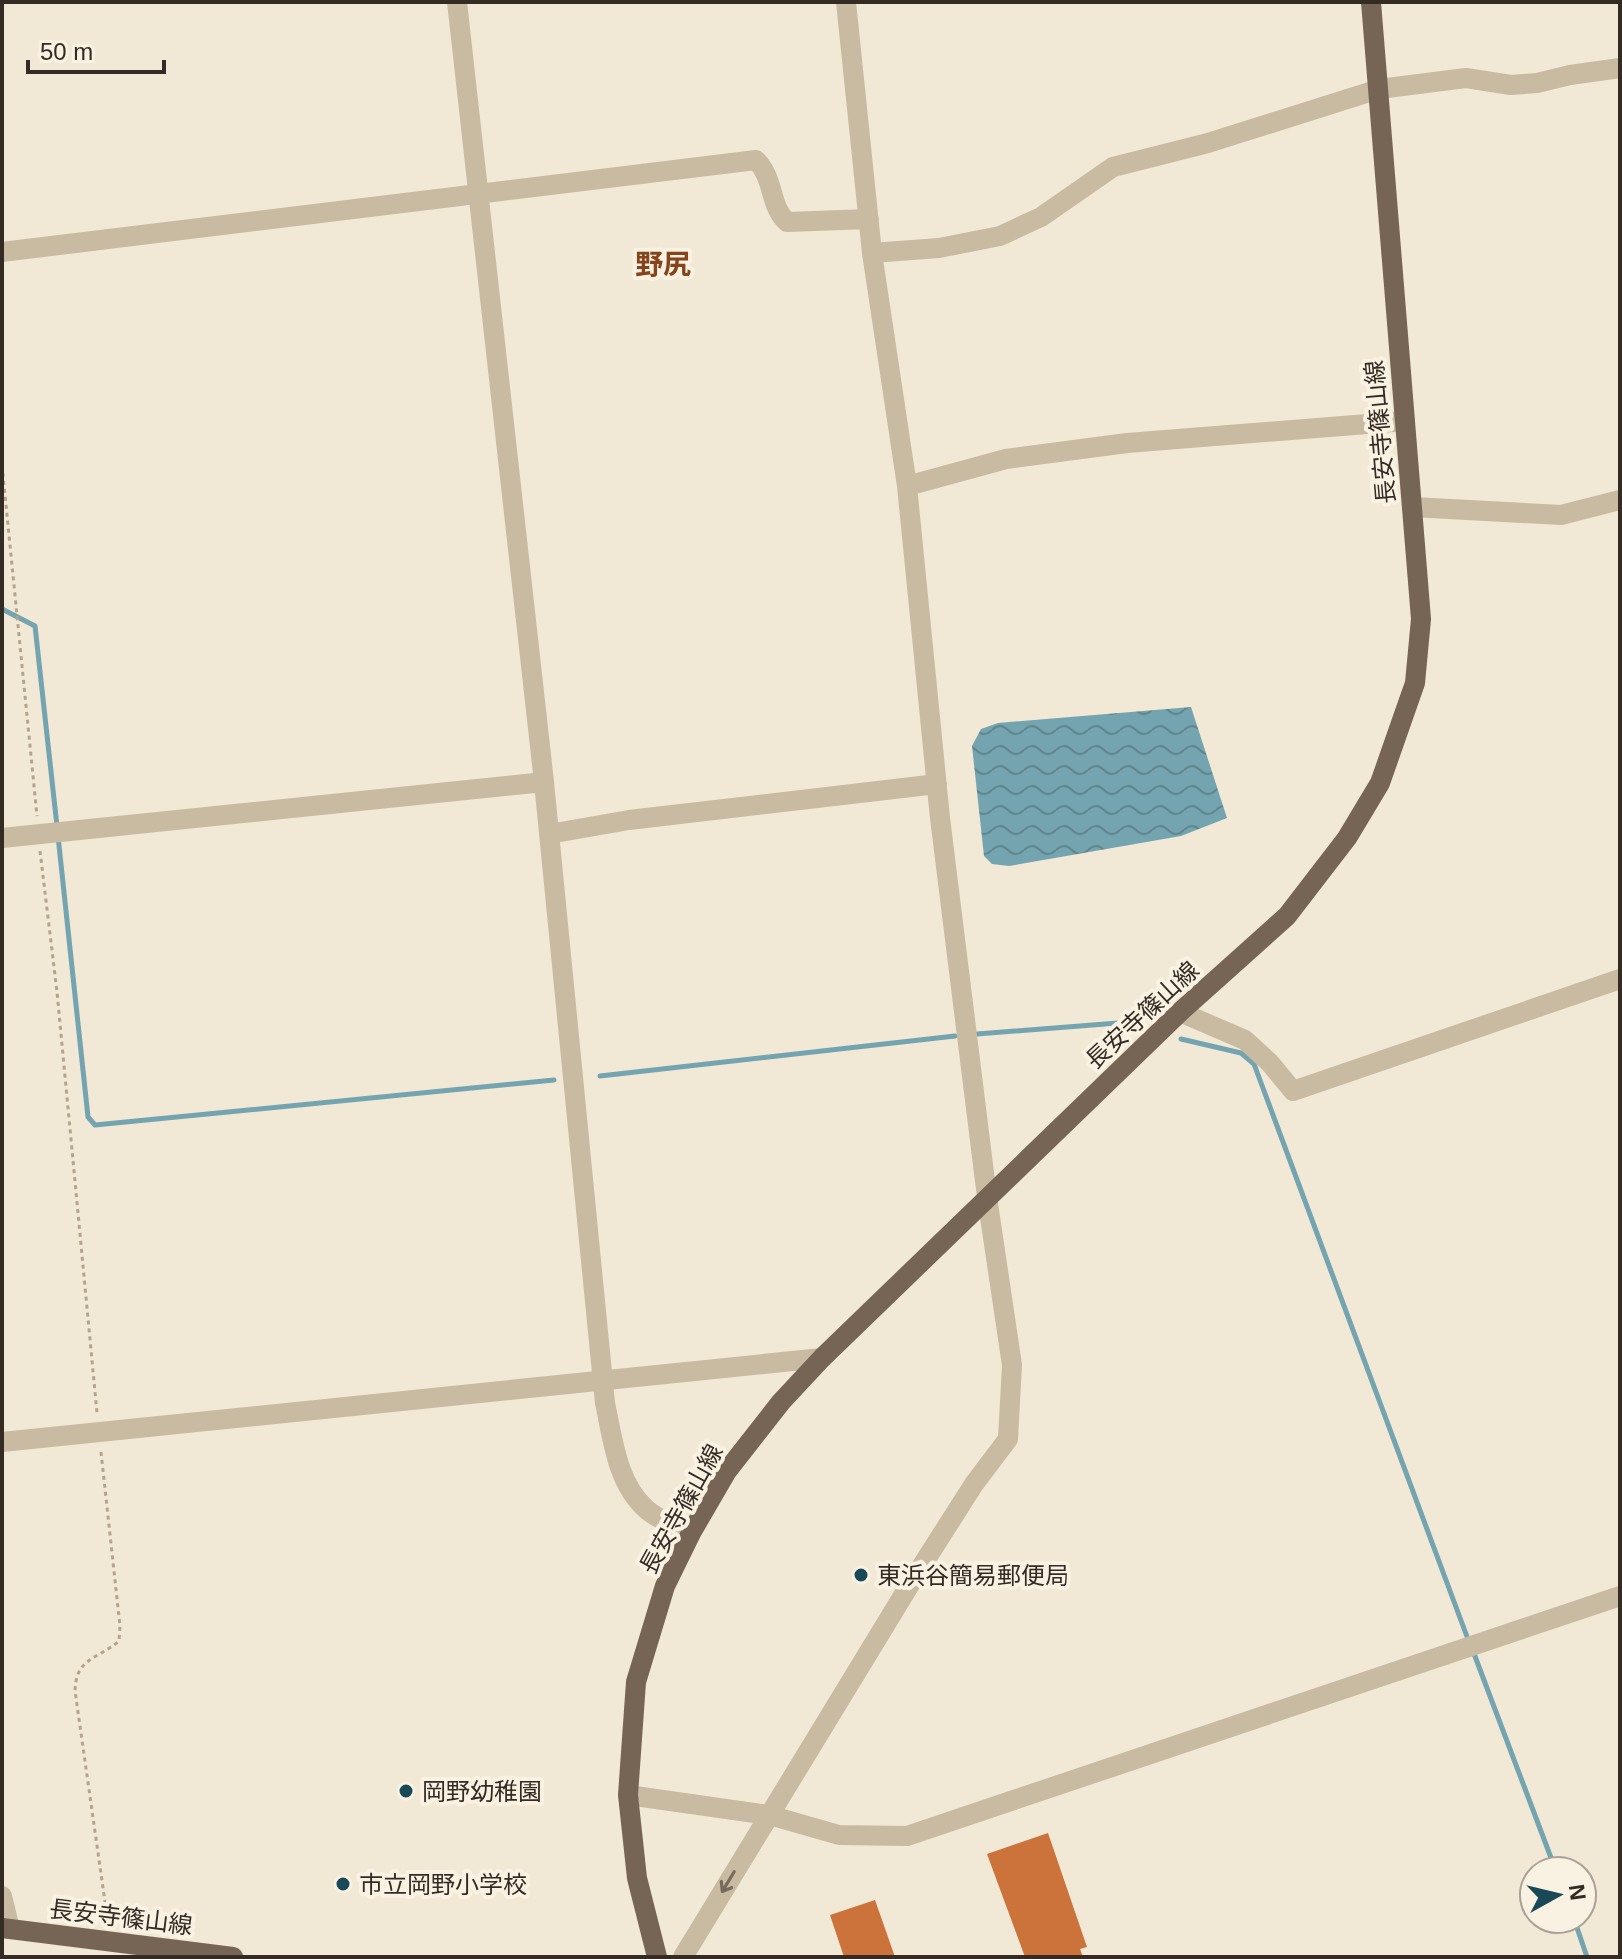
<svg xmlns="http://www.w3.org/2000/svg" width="1622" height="1959" viewBox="0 0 1622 1959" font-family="Helvetica,'Noto Sans JP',sans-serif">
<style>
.water{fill:url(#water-waves)}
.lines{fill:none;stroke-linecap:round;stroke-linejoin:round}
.stream{stroke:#74a4af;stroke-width:5}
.building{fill:#cb733a}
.path{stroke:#b5a48c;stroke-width:3;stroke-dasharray:4 4;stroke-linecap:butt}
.minor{stroke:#c9baa2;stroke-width:20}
.major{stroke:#766555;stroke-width:20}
.oneway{stroke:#776b5d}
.poi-dot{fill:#194956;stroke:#f9f2e2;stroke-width:3}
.labels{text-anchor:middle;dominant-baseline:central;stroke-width:8;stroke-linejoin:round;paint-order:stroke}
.street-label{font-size:24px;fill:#342b24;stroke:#f9f2e2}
.poi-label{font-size:24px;fill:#342b24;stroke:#f9f2e2;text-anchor:start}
.quarter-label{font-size:28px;font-weight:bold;fill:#85441b;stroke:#f9f2e2}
</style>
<defs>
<pattern id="water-waves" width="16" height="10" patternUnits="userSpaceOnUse" patternTransform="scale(2)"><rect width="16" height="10" fill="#74a4af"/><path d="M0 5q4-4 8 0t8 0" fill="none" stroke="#60868e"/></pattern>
</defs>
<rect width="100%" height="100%" fill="#f1e8d6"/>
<path class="water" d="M 1191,707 L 1227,818 L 1181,836 L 1009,866 L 992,864 L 984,856 L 972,746 L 981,729 L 998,723 Z"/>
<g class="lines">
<path class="stream" d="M 2,609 L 35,626 L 57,826
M 58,836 L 88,1117 L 95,1125 L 554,1080
M 977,1034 L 1118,1023 L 1142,1028
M 1181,1039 L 1241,1053 L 1254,1064 L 1469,1642
M 600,1076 L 955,1036
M 1473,1651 L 1556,1871
M 1574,1919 L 1587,1957"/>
</g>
<path class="building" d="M 1048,1833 L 1087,1947 L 1080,1949 L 1083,1957 L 1025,1957 L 987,1854 Z
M 875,1900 L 895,1957 L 844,1957 L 830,1915 Z"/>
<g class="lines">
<path class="path" d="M 2,465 L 37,816
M 40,851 L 57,992 L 97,1413
M 101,1452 L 120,1626 L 119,1641 C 97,1660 76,1657 75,1691 L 108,1923"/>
<path class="minor" d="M 457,2 L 544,782 L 605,1403 C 613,1440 617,1483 646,1509 C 658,1520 677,1526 691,1533
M 2,252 L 756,160 C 775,179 769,206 787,222 L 869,219
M 872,253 L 939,248 L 1000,236 L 1041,217 L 1113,167 L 1208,143 L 1379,89 L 1466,78 L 1511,85 L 1537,83 L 1570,75 L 1620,68
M 907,486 L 1006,459 L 1127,443 L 1405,421
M 1412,507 L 1561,515 L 1620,500
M 549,834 L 629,820 L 937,784
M 2,838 L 544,782
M 1180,1012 L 1245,1040 L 1270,1063 L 1293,1091 L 1620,979
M 2,1442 L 822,1358
M 628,1795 L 769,1815 L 839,1835 L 907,1836 L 1620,1596
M 2,1896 L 10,1929
M 683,1957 L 909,1586 L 974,1484 L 1008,1439 L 1012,1365 L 987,1197 L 940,818 L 907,486 L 872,253 L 846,2"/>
<path class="major" d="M 2,1928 L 233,1957
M 657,1957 L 637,1878 L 628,1795 L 636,1682 L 665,1586 L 691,1533 L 727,1471 L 781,1402 L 822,1358 L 1180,1012 L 1287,916 L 1347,838 L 1380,783 L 1415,683 L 1421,619 L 1371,2"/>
</g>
<defs><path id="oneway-shaft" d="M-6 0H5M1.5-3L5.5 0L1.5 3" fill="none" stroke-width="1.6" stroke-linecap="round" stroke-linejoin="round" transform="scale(2)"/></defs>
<use class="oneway" href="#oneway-shaft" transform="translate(728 1882) rotate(121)"/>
<g class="poi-dot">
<circle cx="861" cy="1575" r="8"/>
<circle cx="406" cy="1791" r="8"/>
<circle cx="343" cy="1884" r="8"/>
</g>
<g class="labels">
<g class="street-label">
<text transform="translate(1380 432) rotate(-95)">長安寺篠山線</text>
<text transform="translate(1142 1015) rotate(-43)">長安寺篠山線</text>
<text transform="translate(681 1509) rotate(-61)">長安寺篠山線</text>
<text transform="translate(121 1917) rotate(7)">長安寺篠山線</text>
</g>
<g class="poi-label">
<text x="877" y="1575">東浜谷簡易郵便局</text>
<text x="422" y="1791">岡野幼稚園</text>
<text x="359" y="1884">市立岡野小学校</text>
</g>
<g class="quarter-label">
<text x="663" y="264">野尻</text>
</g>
</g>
<rect width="1622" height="1959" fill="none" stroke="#342b24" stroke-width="8"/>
<g transform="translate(1558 1895) rotate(82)"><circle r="38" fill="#f9f2e2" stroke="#aaa296" stroke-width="2"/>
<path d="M0-6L14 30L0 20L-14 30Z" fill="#194956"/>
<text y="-12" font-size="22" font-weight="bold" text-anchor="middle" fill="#342b24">N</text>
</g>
<path d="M28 60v12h136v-12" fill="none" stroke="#342b24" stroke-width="4"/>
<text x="40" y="60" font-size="24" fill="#342b24" stroke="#f9f2e2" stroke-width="6" paint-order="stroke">50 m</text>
</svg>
